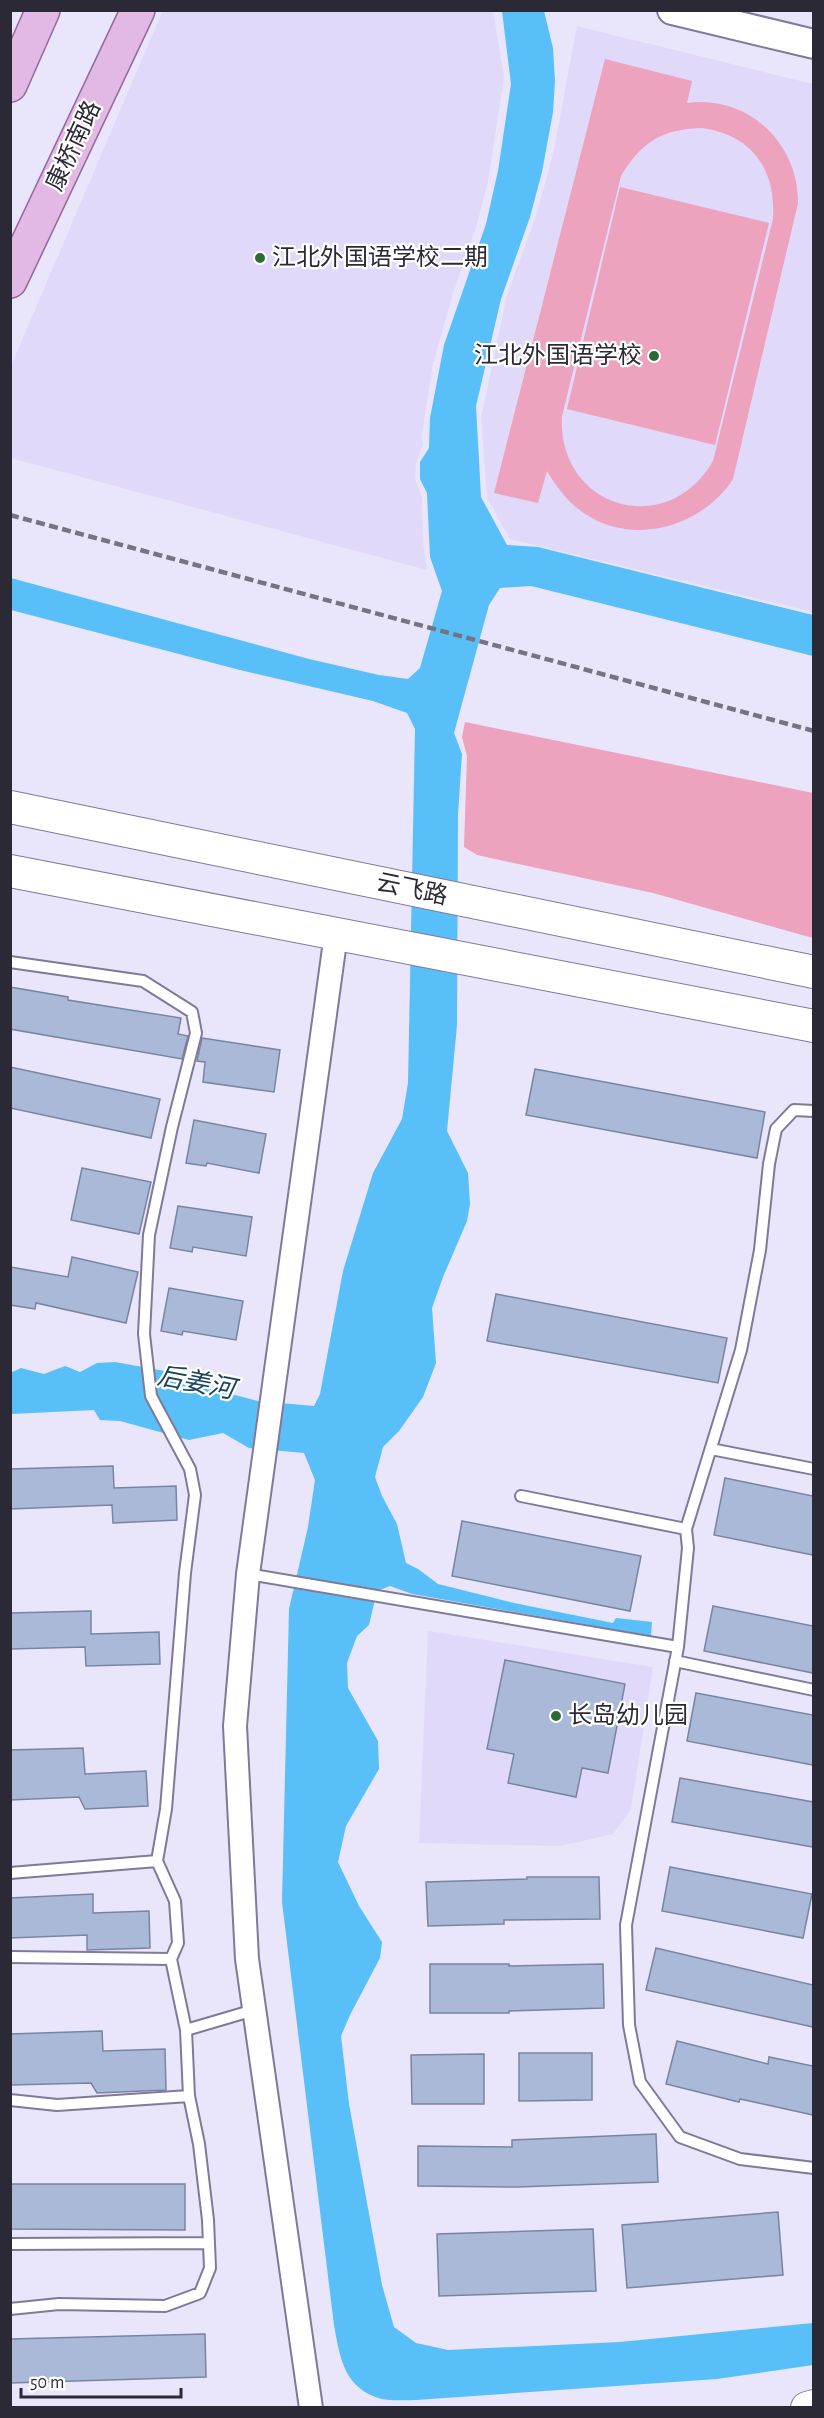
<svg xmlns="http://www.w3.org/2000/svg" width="824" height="2418" viewBox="0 0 824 2418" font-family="'Alegreya Sans','Noto Sans SC',sans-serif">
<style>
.built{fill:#e0d9f9}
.green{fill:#eda2be;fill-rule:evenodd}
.water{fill:#58bff9}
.building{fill:#abb9d8;stroke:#7885a2;stroke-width:1.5}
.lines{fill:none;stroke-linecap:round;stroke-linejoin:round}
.service-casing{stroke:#807998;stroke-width:14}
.minor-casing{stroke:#807998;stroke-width:26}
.tertiary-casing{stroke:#807998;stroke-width:32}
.secondary-casing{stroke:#807998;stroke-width:34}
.primary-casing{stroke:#96679b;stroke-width:36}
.service{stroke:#fff;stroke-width:10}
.minor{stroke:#fff;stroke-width:22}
.tertiary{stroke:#fff;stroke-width:28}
.secondary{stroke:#fff;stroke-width:32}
.primary{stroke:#e2b8e4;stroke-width:33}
.rail{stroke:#767383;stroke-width:4.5;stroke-dasharray:9 4.5;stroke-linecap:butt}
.poi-dot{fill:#2b6c35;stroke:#fff;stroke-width:2}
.labels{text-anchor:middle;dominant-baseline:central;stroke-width:4.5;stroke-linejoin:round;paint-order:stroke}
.street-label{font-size:24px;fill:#2c2936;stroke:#fff}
.poi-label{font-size:24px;fill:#2c2936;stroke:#fff;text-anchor:start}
.water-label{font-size:26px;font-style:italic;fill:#19455c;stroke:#fff}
</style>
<rect width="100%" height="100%" fill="#e9e5fa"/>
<path class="built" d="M 163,10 L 493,11 L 504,77 L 488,181 L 477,224 L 453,293 L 433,364 L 422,433 L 423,445 L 416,462 L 415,479 L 422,497 L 423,543 L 427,570 L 11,458 L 11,366 Z
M 577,26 L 813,84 L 813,612 L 510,539 L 487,498 L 481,418 L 507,295 L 535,219 L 553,155 Z
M 428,1631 L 653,1667 L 631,1809 L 613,1834 L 561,1846 L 419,1843 Z"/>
<path class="green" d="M 605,59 L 692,81 L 687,103 C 748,94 799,144 798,203 L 733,479 C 703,526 635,546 587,515 C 570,505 557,488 547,471 L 538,503 L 494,493 ZM 702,128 C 752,135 776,169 773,219 L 713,461 C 667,541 557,508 562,416 L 621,176 C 642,142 661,129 702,128 Z
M 620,187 L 769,223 L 715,445 L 567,409 Z
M 465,722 L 813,793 L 813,938 L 653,893 L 477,855 L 464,847 L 467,756 L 462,737 Z"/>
<path class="water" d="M 502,11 L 544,11 L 553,48 L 555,81 L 553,112 L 542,172 L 530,217 L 501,299 L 476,406 L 481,497 L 507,545 L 538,547 L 813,615 L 813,656 L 531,586 L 500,588 L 489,605 L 454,733 L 462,754 L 458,815 L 457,1025 L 447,1131 L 468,1173 L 470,1204 L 467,1221 L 443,1277 L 432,1308 L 436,1363 L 423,1397 L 399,1431 L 383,1447 L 375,1477 L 382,1496 L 397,1524 L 406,1563 L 418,1569 L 438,1584 L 514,1603 L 613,1623 L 616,1618 L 652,1622 L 651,1636 L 412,1594 L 390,1586 L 377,1591 L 369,1625 L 357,1636 L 347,1663 L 348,1688 L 378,1741 L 379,1769 L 346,1826 L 338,1862 L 359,1906 L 382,1942 L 380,1958 L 350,2015 L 341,2036 L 349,2104 L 382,2285 L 394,2327 L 416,2343 L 448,2350 L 620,2342 L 813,2323 L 813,2365 L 717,2379 L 416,2400 C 405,2400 392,2401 382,2399 C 344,2389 340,2358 334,2325 L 282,1902 L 289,1609 L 308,1527 L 315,1480 L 304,1453 L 249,1448 L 223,1433 L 189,1440 L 120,1421 L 100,1420 L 94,1410 L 11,1414 L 10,1373 L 21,1368 L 44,1374 L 65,1366 L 80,1372 L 97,1363 L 115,1362 L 170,1372 L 212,1389 L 258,1401 L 314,1406 L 320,1394 L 343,1271 L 373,1173 L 402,1119 L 408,1083 L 415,729 L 407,713 L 373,701 L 240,670 L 11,610 L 11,578 L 309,659 L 379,675 L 408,679 L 420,668 L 442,591 L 430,557 L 427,493 L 420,479 L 420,462 L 429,448 L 430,418 L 444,345 L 486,224 L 498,171 L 511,84 Z"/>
<path class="building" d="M 10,987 L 68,997 L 68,1000 L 181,1018 L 178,1034 L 188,1036 L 182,1059 L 10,1029 Z
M 202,1038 L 280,1050 L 274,1092 L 203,1082 L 205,1062 L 197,1061 Z
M 10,1067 L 160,1099 L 151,1138 L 10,1108 Z
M 535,1069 L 765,1112 L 757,1158 L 526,1115 Z
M 194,1120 L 266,1134 L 259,1173 L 207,1163 L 206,1166 L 186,1163 Z
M 82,1168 L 151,1182 L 139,1234 L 71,1220 Z
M 178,1206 L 252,1217 L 246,1256 L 193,1247 L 192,1252 L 170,1248 Z
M 72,1257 L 138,1272 L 126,1323 L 36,1303 L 35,1309 L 10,1305 L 10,1267 L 68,1277 Z
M 169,1288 L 243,1301 L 236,1340 L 183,1331 L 182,1335 L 161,1331 Z
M 496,1294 L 727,1338 L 718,1383 L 487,1341 Z
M 113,1466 L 114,1488 L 176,1486 L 177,1520 L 113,1523 L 112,1505 L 10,1509 L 10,1469 Z
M 725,1478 L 813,1496 L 813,1555 L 714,1535 Z
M 462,1521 L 641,1556 L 630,1611 L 452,1576 Z
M 713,1606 L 813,1626 L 813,1673 L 704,1651 Z
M 91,1611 L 91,1634 L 159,1632 L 160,1664 L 86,1666 L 85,1647 L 10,1649 L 10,1613 Z
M 505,1660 L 625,1684 L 608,1773 L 582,1768 L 576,1797 L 508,1783 L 514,1754 L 487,1749 Z
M 696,1693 L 813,1715 L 813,1765 L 687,1741 Z
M 83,1748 L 85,1774 L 146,1771 L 148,1806 L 85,1809 L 79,1797 L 10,1800 L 10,1750 Z
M 680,1778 L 813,1802 L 813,1847 L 672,1822 Z
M 670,1867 L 812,1894 L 803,1938 L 662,1911 Z
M 527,1877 L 599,1877 L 600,1919 L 504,1920 L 504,1924 L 428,1926 L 426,1882 L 527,1879 Z
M 93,1894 L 93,1913 L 149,1911 L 150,1948 L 87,1950 L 87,1935 L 10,1938 L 10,1898 Z
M 656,1948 L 813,1985 L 813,2027 L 646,1990 Z
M 430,1964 L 509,1964 L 509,1966 L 603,1964 L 604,2008 L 509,2011 L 509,2013 L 430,2013 Z
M 102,2031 L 103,2051 L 165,2049 L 166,2090 L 97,2093 L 91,2083 L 10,2085 L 10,2034 Z
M 677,2041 L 768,2064 L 769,2057 L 813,2066 L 813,2115 L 740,2099 L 739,2102 L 666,2084 Z
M 519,2053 L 592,2053 L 592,2100 L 519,2101 Z
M 484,2054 L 484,2104 L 412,2104 L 411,2055 Z
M 656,2134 L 658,2182 L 517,2187 L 418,2186 L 418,2146 L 512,2147 L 512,2140 Z
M 10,2184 L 185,2184 L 185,2230 L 10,2229 Z
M 778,2212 L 783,2275 L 627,2288 L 622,2225 Z
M 593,2229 L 596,2291 L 439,2296 L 437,2234 Z
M 205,2334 L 206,2377 L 10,2383 L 10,2339 Z"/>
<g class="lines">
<defs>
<path id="service" d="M 10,962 L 143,981 L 192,1012 L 196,1033 L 172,1127 L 149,1235 L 144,1334 L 151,1396 L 190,1469 L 195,1495 L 185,1573 L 166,1809 L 157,1861 L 175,1901 L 178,1943 L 171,1959 L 186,2030 L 254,2010
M 814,1111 L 794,1110 L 776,1129 L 769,1164 L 760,1250 L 741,1350 L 686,1529 L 688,1548 L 678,1647 L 626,1925 L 629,2025 L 640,2082 L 680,2137 L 740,2159 L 814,2168
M 711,1449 L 814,1469
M 521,1496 L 686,1529
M 248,1574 L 678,1647
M 675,1661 L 814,1690
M 10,1873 L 157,1861
M 10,1957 L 171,1959
M 10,2100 L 57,2105 L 189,2096
M 10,2244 L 209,2243
M 10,2309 L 59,2304 L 165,2306 L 200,2293 L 210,2268 L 208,2220 L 199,2144 L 189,2096 L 186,2030"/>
<path id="minor" d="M 311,2408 L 247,1959 L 235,1726 L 248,1574 L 336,934"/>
<path id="tertiary" d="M 672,10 L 814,44"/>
<path id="secondary" d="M 10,807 L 814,972
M 10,871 L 814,1026
M 807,2408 L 814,2406"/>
<path id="primary" d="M 10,85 L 43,10
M 10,281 L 138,10"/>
</defs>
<use href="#service" class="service-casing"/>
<use href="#minor" class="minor-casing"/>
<use href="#tertiary" class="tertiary-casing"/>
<use href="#secondary" class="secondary-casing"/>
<use href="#primary" class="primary-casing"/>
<use href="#service" class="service"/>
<use href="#minor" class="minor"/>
<use href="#tertiary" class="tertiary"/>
<use href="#secondary" class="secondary"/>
<use href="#primary" class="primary"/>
<path class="rail" d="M 10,515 L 814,731"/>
</g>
<g class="poi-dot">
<circle cx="260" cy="258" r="6"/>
<circle cx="654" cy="356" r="6"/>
<circle cx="556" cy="1716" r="6"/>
</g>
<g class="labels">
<g class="street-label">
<text transform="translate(74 146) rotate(-65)">康桥南路</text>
<text transform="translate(412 890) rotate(12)">云飞路</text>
</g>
<g class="poi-label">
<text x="272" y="258">江北外国语学校二期</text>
<text x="642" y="356" text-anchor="end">江北外国语学校</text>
<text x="568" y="1716">长岛幼儿园</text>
</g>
<g class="water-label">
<text transform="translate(196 1383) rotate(11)">后姜河</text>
</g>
</g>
<rect width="824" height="2418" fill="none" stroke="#2c2936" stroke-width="24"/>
<path d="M21 2388v9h160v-9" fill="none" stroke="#2c2936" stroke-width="3"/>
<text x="30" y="2388" font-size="18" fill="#2c2936" stroke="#ffffff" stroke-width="4.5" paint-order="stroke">50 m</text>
</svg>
